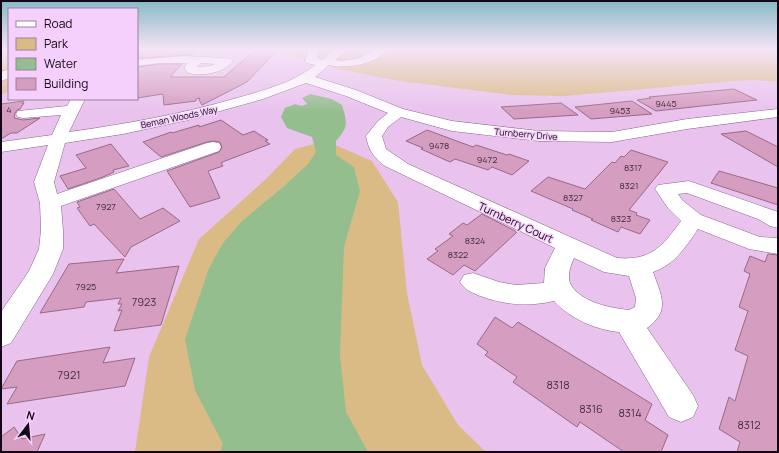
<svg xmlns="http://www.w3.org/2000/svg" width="779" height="453" viewBox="0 0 779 453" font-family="Manrope,sans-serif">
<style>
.green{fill:#dabb85}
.water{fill:#94be8e}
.building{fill:#d59dc0;stroke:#986986}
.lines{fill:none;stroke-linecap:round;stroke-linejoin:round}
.minor-casing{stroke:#86648b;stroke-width:1}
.minor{fill:#fff;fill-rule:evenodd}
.labels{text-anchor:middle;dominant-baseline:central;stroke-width:3;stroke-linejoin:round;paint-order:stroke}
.number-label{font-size:9px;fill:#442c40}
.far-street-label{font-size:9px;fill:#130715;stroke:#f6d0fc}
.street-label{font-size:11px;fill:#130715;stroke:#f6d0fc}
.near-number-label{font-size:11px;fill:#442c40}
</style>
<rect width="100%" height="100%" fill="#e9c3ee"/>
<path class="green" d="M 1,49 L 9,49 L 9,91 L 1,95 Z
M 281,49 L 778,49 L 778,82 L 755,80 L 734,81 L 565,96 L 512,95 L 400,81 L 339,69 L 288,54 Z
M 326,141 L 372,161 L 398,202 L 407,293 L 422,365 L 458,425 L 486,452 L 135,452 L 149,357 L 199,239 L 266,179 L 295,149 Z"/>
<path class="water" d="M 310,94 L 332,99 L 342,105 C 347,123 349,126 336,141 L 336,155 L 354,167 L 360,191 L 344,247 L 340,355 L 346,412 L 368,452 L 220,452 L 223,444 L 195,390 L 185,339 L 209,268 L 223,243 L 242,221 L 283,187 L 308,164 L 316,152 L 312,137 L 287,128 L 281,117 L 285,108 L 295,104 L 302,106 L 307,104 L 302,98 Z"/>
<path class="building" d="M 148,49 L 159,49 L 196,51 L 192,55 L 137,58 L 137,55 Z
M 256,49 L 278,49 L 247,82 L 202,105 L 199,100 L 200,98 L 196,99 L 196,101 L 164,105 L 163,94 L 137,98 L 137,67 L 160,64 L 182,64 L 170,77 L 224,77 Z
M 734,89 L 757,100 L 656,111 L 637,100 L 651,98 L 649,97 Z
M 24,101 L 22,104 L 24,103 L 20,109 L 17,110 L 15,113 L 14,118 L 23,120 L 40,118 L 17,133 L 11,133 L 1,139 L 1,104 Z
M 632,101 L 652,114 L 591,119 L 575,107 Z
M 561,103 L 578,115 L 514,119 L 501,107 Z
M 221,120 L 243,135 L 254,131 L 268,140 L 265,141 L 270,144 L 225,161 L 221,163 L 223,166 L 208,171 L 220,198 L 190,207 L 167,171 L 219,152 L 222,148 L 220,142 L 213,141 L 207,142 L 161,157 L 143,142 L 171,132 L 172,133 L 199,125 L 199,127 Z
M 427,130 L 473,147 L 476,145 L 507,155 L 509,154 L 529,161 L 512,175 L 492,167 L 488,170 L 455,159 L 450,162 L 421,149 L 423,148 L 406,141 Z
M 746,131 L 778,147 L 778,167 L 721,134 Z
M 111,144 L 129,166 L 113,170 L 114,172 L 103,177 L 68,189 L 60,176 L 86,168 L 76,155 Z
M 631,150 L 668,162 L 629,210 L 637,213 L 636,215 L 650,220 L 640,234 L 621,227 L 618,232 L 591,220 L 593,219 L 572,210 L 573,209 L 531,191 L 548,177 L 585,189 L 612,162 L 615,163 L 621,156 L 624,157 Z
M 719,171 L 778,188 L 778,205 L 711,183 Z
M 114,189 L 140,219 L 163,208 L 180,221 L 131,247 L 125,257 L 94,224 L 90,226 L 77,208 L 80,207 L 77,202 Z
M 482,214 L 517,232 L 475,271 L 464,265 L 453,275 L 427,259 L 438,251 L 435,249 L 453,236 L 449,234 L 463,223 L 467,225 Z
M 768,254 L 778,255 L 778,452 L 737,452 L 740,442 L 719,429 L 729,397 L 735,401 L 748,356 L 735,350 L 748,311 L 739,307 L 750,274 L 744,271 L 750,256 L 765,262 Z
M 124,259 L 116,273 L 179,266 L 161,325 L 114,331 L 122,310 L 118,311 L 122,304 L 118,304 L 121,298 L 86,302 L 84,307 L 40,313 L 69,264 Z
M 495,317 L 512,328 L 518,322 L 652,404 L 645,420 L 668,435 L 661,452 L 624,452 L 580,422 L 577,427 L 513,382 L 517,377 L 485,355 L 488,352 L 477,344 Z
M 110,347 L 103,363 L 135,358 L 125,386 L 7,404 L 17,387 L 1,389 L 17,361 Z
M 14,427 L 22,439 L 45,434 L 37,452 L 1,452 L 1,437 Z"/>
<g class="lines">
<defs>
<path id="minor" d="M 309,49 L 319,49 L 317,58 L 322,60 L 336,49 L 348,49 L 335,60 L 342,61 L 359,58 L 376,49 L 389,49 C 379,63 346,70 329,65 L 315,77 L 356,90 L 403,109 L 452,121 L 539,131 L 612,132 L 687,119 L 778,109 L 778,117 L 687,129 L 612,142 L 539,141 L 452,131 L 401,117 L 388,127 L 382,136 L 386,149 L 408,164 L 617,258 C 651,261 663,246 681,221 L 668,208 L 655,189 L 658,185 L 689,181 L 778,212 L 778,228 L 770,226 L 758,219 L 687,193 L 678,194 L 682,200 L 701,215 L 760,237 L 778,238 L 778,254 L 749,249 L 698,229 C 686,247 674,265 653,272 C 661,295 671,311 647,328 L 693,395 L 698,406 L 693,417 L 681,422 L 669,417 L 619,332 C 596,330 569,318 554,301 C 528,307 505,305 480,296 C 471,292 465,290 460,282 L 464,275 L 473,273 L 499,282 L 516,285 L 544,283 L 545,268 L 555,248 L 385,166 C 374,158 368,149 366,136 L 378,121 L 388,113 L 346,96 L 306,83 L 263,99 L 188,120 L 123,134 L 65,143 L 54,182 L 57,194 L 207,143 L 213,142 L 219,143 L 221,147 L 219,151 L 61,206 L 63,230 L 63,249 L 53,274 L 11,343 L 1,347 L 1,312 L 29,271 L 39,249 L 41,230 L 40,203 L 34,182 L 48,145 L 1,152 L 1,142 L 52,135 L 61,115 L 23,118 L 18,117 L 16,114 L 18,111 L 67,106 L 71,99 L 85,99 L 69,132 C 126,124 182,114 237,98 C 264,90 293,83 315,65 L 307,63 L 305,61 ZM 574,258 L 604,272 L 629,276 L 636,298 L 635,307 L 629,310 C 611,308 582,303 571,285 C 566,277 571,265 574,258 Z
M 182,56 L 227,58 L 231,59 L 233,61 C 223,74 202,76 188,73 L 184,67 L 188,63 L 160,63 L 137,66 L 137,60 ZM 201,63 L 215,64 L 210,66 L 197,67 Z
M 9,69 L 9,78 L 1,81 L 1,72 Z"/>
</defs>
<use href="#minor" class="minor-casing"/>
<use href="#minor" class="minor"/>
</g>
<linearGradient id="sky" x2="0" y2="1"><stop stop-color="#86b8c4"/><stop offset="0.44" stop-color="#f5e4f7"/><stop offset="1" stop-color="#f5e4f7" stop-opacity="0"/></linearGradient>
<rect width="779" height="112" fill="url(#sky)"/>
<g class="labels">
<g class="number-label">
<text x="666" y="103">9445</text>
<text x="9" y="109">4</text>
<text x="620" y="110">9453</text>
<text x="439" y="145">9478</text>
<text x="487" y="159">9472</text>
<text x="633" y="167">8317</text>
<text x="629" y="185">8321</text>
<text x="573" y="197">8327</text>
<text x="106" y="206">7927</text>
<text x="621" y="218">8323</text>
<text x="475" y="240">8324</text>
<text x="458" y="254">8322</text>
<text x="86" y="286">7925</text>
</g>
<g class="far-street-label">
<text transform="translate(179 117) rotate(-12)">Beman Woods Way</text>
<text transform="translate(526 134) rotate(5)">Turnberry Drive</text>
</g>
<g class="street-label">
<text transform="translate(516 222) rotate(25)">Turnberry Court</text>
</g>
<g class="near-number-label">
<text x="144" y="301">7923</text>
<text x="69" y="374">7921</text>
<text x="558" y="384">8318</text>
<text x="591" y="408">8316</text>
<text x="630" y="412">8314</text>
<text x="749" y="424">8312</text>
</g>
</g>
<rect width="779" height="453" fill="none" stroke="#130715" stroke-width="4"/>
<rect x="8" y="8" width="130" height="92" fill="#f6d0fc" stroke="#9b80a0"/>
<rect x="16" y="21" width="20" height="6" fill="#ffffff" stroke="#9b80a0"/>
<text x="44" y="28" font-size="12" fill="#130715">Road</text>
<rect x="16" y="38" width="20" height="12" fill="#dabb85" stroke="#9b80a0"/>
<text x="44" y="48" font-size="12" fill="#130715">Park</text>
<rect x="16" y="58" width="20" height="12" fill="#94be8e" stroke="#9b80a0"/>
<text x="44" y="68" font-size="12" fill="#130715">Water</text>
<rect x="16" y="78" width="20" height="12" fill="#d59dc0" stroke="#9b80a0"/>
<text x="44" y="88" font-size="12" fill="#130715">Building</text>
<g transform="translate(28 425) rotate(16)" stroke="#f6d0fc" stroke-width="3" paint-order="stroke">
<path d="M0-3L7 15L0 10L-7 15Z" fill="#130715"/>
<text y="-6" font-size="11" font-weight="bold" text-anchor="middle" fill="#130715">N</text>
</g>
</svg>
